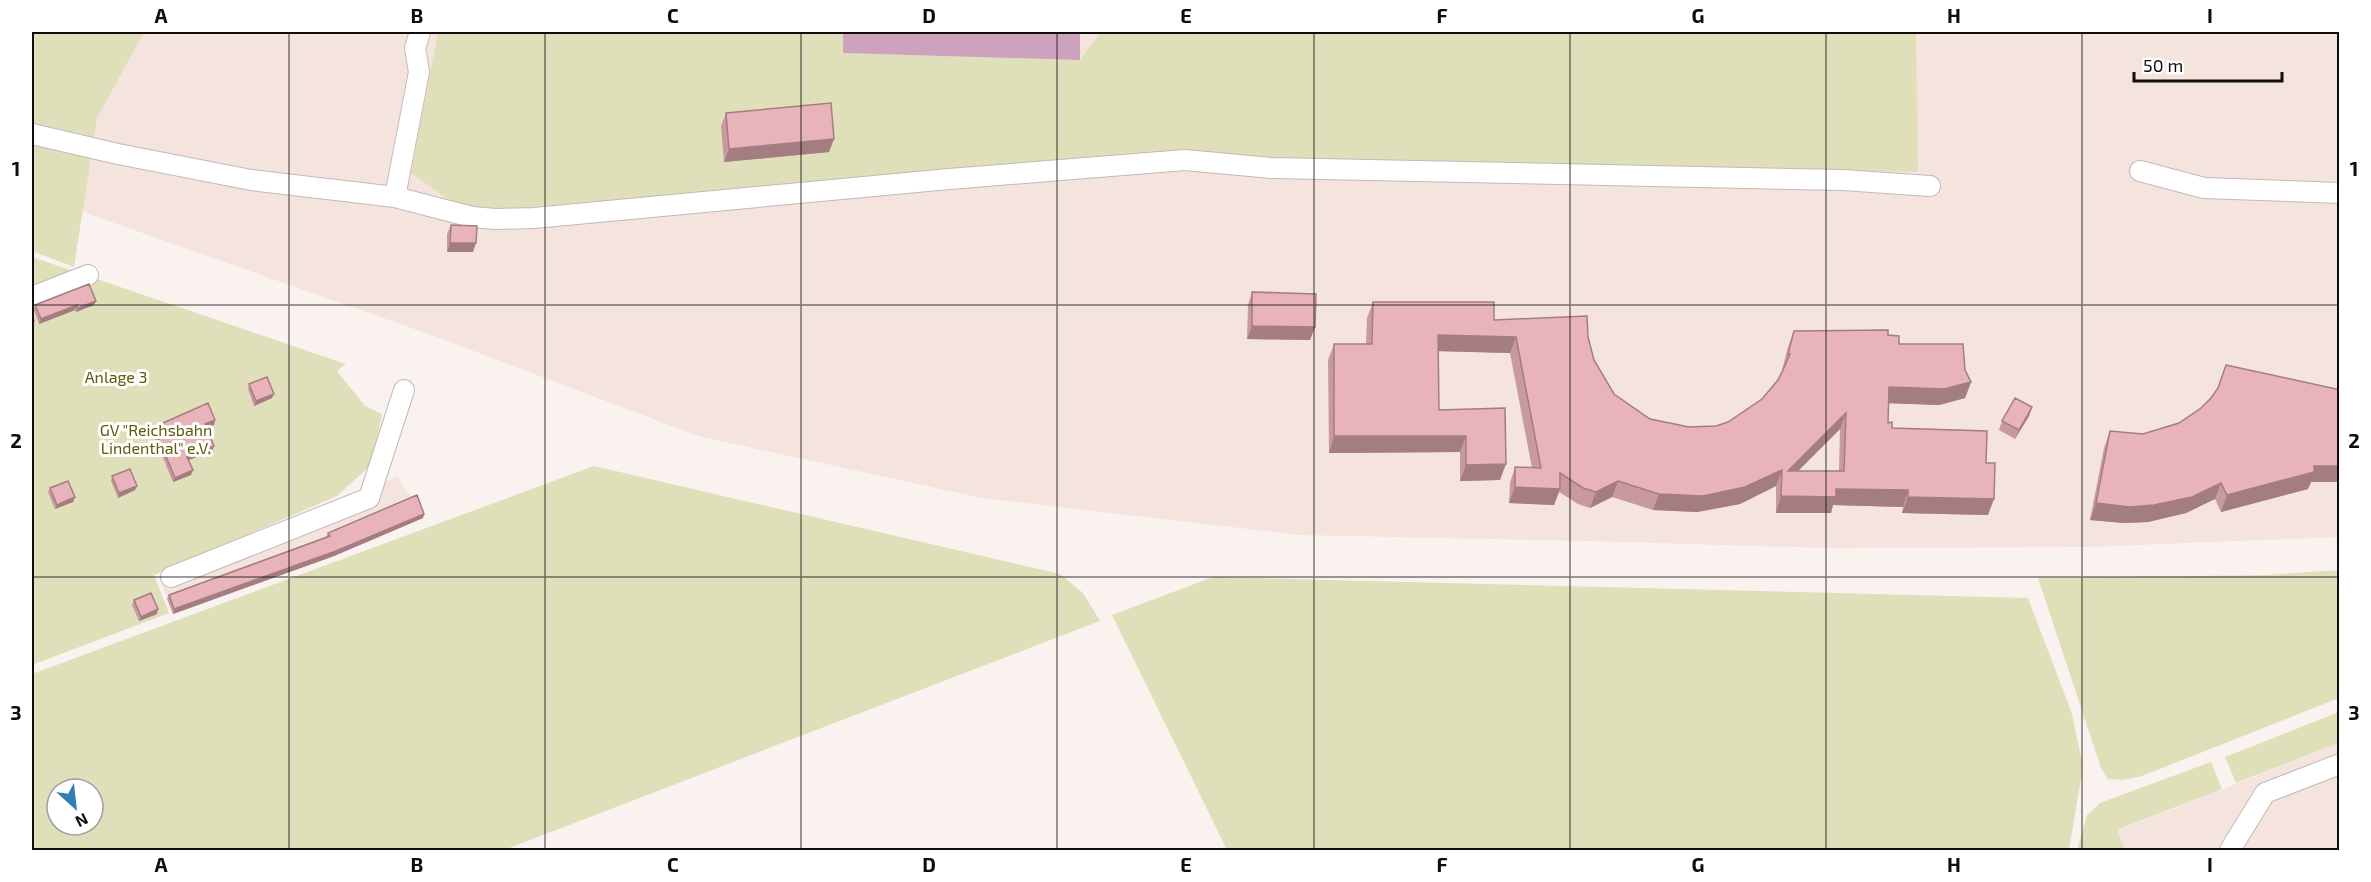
<svg xmlns="http://www.w3.org/2000/svg" width="2371" height="882" viewBox="0 0 2371 882" font-family="'Exo 2',sans-serif">
<style>
.built{fill:#f4e4dd}
.green{fill:#dfdfba;fill-rule:evenodd}
.water{fill:#cca2bf}
.lines{fill:none;stroke-linecap:round;stroke-linejoin:round}
.minor-casing{stroke:#c2bab7;stroke-width:22}
.minor{stroke:#fff;stroke-width:20}
.wall{fill:#c89aa0;fill-rule:evenodd}
.shaded-wall{fill:#a37d82}
.building{fill:#e9b3ba;stroke:#a37d82;stroke-width:1.5;fill-rule:evenodd}
.grid{fill:none;stroke:#100d0c;stroke-width:1.5;stroke-opacity:0.55}
.labels{text-anchor:middle;dominant-baseline:central;stroke-width:6;stroke-linejoin:round;paint-order:stroke}
.park-label{font-size:16px;fill:#5d5a0a;stroke:#fff}
.neatline{fill:none;stroke:#100d0c;stroke-width:2}
.grid-label{font-size:20px;text-anchor:middle;font-weight:bold;fill:#100d0c}
</style>
<rect width="100%" height="100%" fill="#faf2ef"/>
<path class="built" d="M 32,32 L 2339,32 L 2339,537 L 2087,547 L 1826,548 L 1588,541 L 1299,535 L 982,498 L 698,436 L 437,337 L 32,194 Z
M 398,476 L 404,488 L 415,500 L 334,556 L 173,614 L 159,577 Z
M 2339,743 L 2339,850 L 2125,850 L 2117,831 Z"/>
<path class="green" d="M 32,32 L 144,32 L 97,118 L 74,267 L 32,251 Z
M 438,32 L 843,32 L 844,53 L 1080,60 L 1101,32 L 1916,32 L 1918,172 L 1369,161 L 819,184 L 492,210 L 459,207 L 411,173 Z
M 32,257 L 346,364 L 337,371 L 365,406 L 382,414 L 371,465 L 337,496 L 154,575 L 169,613 L 32,665 Z
M 594,466 L 1060,574 L 1083,593 L 1100,621 L 504,850 L 32,850 L 32,674 ZM 57,789 L 93,789 L 93,825 L 57,825 Z
M 2339,570 L 2339,698 L 2142,776 L 2123,780 L 2108,779 L 2101,768 L 2038,578 L 2268,575 Z
M 1213,577 L 2028,598 L 2072,714 L 2083,767 L 2069,850 L 1227,850 L 1112,615 Z
M 2339,712 L 2339,743 L 2236,783 L 2225,757 Z
M 2211,762 L 2222,789 L 2117,830 L 2125,850 L 2079,850 L 2078,847 L 2087,815 L 2100,803 Z"/>
<path class="water" d="M 843,32 L 1080,32 L 1080,60 L 843,53 Z"/>
<g class="lines">
<defs>
<path id="minor" d="M 32,134 L 118,154 L 251,180 L 395,197 L 472,217 L 495,219 L 534,218 L 949,179 L 1185,160 L 1272,168 L 1843,180 L 1930,186
M 2140,171 L 2204,188 L 2340,193
M 395,197 L 419,72 L 415,48 L 420,32
M 32,297 L 88,275
M 171,577 L 369,498 L 404,390
M 2230,850 L 2265,793 L 2340,764"/>
</defs>
<use href="#minor" class="minor-casing"/>
<use href="#minor" class="minor"/>
</g>
<path class="wall" d="M 726,113 L 829,152 L 724,162 L 721,126 Z
M 451,225 L 473,252 L 447,252 L 447,234 Z
M 1252,292 L 1315,327 L 1310,340 L 1247,339 L 1248,305 Z
M 1373,302 L 1494,320 L 1588,337 L 1594,360 L 1614,394 L 1650,419 L 1689,427 L 1716,426 L 1728,422 L 1762,399 L 1778,380 L 1783,370 L 1782,370 L 1788,347 L 1794,331 L 1888,335 L 1899,344 L 1965,370 L 1971,382 L 1965,398 L 1939,405 L 1888,403 L 1888,423 L 1892,428 L 1986,463 L 1988,515 L 1902,513 L 1903,507 L 1833,505 L 1831,513 L 1776,513 L 1776,486 L 1740,504 L 1697,512 L 1653,510 L 1612,497 L 1590,508 L 1578,504 L 1559,492 L 1554,505 L 1509,503 L 1510,483 L 1515,467 L 1532,468 L 1510,353 L 1438,351 L 1439,410 L 1505,408 L 1500,480 L 1460,481 L 1460,452 L 1329,453 L 1328,360 L 1334,344 L 1366,344 L 1367,318 ZM 1840,429 L 1839,471 L 1798,471 Z
M 35,305 L 94,305 L 76,312 L 75,310 L 39,324 L 34,310 Z
M 249,384 L 272,398 L 254,406 L 248,389 Z
M 2340,388 L 2340,478 L 2338,482 L 2311,482 L 2308,489 L 2221,512 L 2215,499 L 2186,513 L 2148,522 L 2124,523 L 2090,520 L 2104,448 L 2110,431 L 2143,434 Z
M 2032,407 L 2029,416 L 2015,439 L 1999,430 L 2002,421 Z
M 215,420 L 214,425 L 206,428 L 212,451 L 189,460 L 191,475 L 173,482 L 152,431 L 154,427 Z
M 112,476 L 135,490 L 118,498 L 111,481 Z
M 50,488 L 75,497 L 73,502 L 55,509 L 48,492 Z
M 424,514 L 423,518 L 334,556 L 173,614 L 167,599 L 169,595 L 326,537 L 328,533 Z
M 134,600 L 157,614 L 139,621 L 132,605 Z"/>
<path class="shaded-wall" d="M 834,139 L 829,152 L 724,162 L 729,149 Z
M 450,243 L 476,243 L 473,252 L 447,252 Z
M 96,301 L 94,305 L 76,312 L 78,308 Z
M 77,305 L 75,310 L 39,324 L 41,319 Z
M 1252,326 L 1315,327 L 1310,340 L 1247,339 Z
M 1438,335 L 1516,337 L 1510,353 L 1432,351 Z
M 1971,382 L 1965,398 L 1939,405 L 1883,403 L 1889,387 Z
M 274,394 L 272,398 L 254,406 L 256,401 Z
M 2032,407 L 2029,416 L 2015,439 L 2019,430 Z
M 1846,413 L 1840,429 L 1782,487 L 1788,471 Z
M 215,420 L 214,425 L 203,429 L 205,424 Z
M 1334,436 L 1466,436 L 1460,452 L 1329,453 Z
M 214,446 L 212,451 L 186,461 L 187,457 Z
M 1506,464 L 1500,480 L 1460,481 L 1466,465 Z
M 2314,466 L 2340,466 L 2340,478 L 2338,482 L 2311,482 L 2308,489 L 2221,512 L 2227,495 Z
M 193,470 L 191,475 L 173,482 L 175,478 Z
M 1782,470 L 1776,486 L 1740,504 L 1697,512 L 1653,510 L 1659,494 Z
M 1618,481 L 1612,497 L 1590,508 L 1596,492 Z
M 2221,483 L 2215,499 L 2186,513 L 2148,522 L 2124,523 L 2090,520 L 2096,503 Z
M 137,486 L 135,490 L 118,498 L 119,493 Z
M 1515,487 L 1560,489 L 1554,505 L 1509,503 Z
M 1836,489 L 1908,490 L 1903,507 L 1833,505 L 1831,513 L 1776,513 L 1781,496 Z
M 75,497 L 73,502 L 55,509 L 57,505 Z
M 1908,497 L 1994,499 L 1988,515 L 1902,513 Z
M 424,514 L 423,518 L 334,556 L 173,614 L 174,609 Z
M 158,609 L 157,614 L 139,621 L 141,617 Z"/>
<path class="building" d="M 831,103 L 834,139 L 729,149 L 726,113 Z
M 451,225 L 477,226 L 476,243 L 450,243 Z
M 89,284 L 96,301 L 78,308 L 77,305 L 41,319 L 35,305 Z
M 1252,292 L 1316,294 L 1315,327 L 1252,326 Z
M 1373,302 L 1494,302 L 1494,320 L 1587,316 L 1588,337 L 1594,360 L 1614,394 L 1650,419 L 1689,427 L 1716,426 L 1728,422 L 1762,399 L 1778,380 L 1783,370 L 1790,354 L 1788,354 L 1794,331 L 1888,330 L 1888,335 L 1899,336 L 1899,344 L 1963,344 L 1965,370 L 1971,382 L 1944,389 L 1889,387 L 1888,423 L 1892,422 L 1892,428 L 1987,431 L 1986,463 L 1995,463 L 1994,499 L 1908,497 L 1908,490 L 1836,489 L 1836,497 L 1781,496 L 1782,470 L 1745,487 L 1703,496 L 1659,494 L 1618,481 L 1596,492 L 1583,488 L 1560,473 L 1560,489 L 1515,487 L 1515,467 L 1541,468 L 1516,337 L 1438,335 L 1439,410 L 1505,408 L 1506,464 L 1466,465 L 1466,436 L 1334,436 L 1334,344 L 1372,344 ZM 1846,413 L 1844,471 L 1788,471 Z
M 32,314 L 34,321 L 32,322 Z
M 2226,365 L 2336,389 L 2340,388 L 2340,466 L 2314,466 L 2314,472 L 2227,495 L 2221,483 L 2192,497 L 2154,505 L 2130,507 L 2096,503 L 2110,431 L 2143,434 L 2179,423 L 2201,408 L 2211,398 L 2218,388 Z
M 267,377 L 274,394 L 256,401 L 249,384 Z
M 2015,398 L 2032,407 L 2019,430 L 2002,421 Z
M 208,403 L 215,420 L 205,424 L 214,446 L 187,457 L 193,470 L 175,478 L 154,427 Z
M 130,469 L 137,486 L 119,493 L 112,476 Z
M 68,481 L 75,497 L 57,505 L 50,488 Z
M 417,495 L 424,514 L 336,551 L 174,609 L 169,595 L 330,536 L 328,533 Z
M 151,593 L 158,609 L 141,617 L 134,600 Z"/>
<path class="grid" d="M 289,32 L 289,850M 545,32 L 545,850M 801,32 L 801,850M 1057,32 L 1057,850M 1314,32 L 1314,850M 1570,32 L 1570,850M 1826,32 L 1826,850M 2082,32 L 2082,850M 32,305 L 2340,305M 32,577 L 2340,577"/>
<g class="labels">
<g class="park-label">
<text x="116" y="376">Anlage 3</text>
<text x="156" y="429">GV "Reichsbahn<tspan x="156" dy="18">Lindenthal" e.V.</tspan></text>
</g>
</g>
<rect width="2371" height="882" fill="none" stroke="#ffffff" stroke-width="66"/>
<g transform="translate(75 807) rotate(153)"><circle r="28" fill="#ffffff" stroke="#9f9e9e" stroke-width="1.5"/>
<path d="M0-4.5L10 22L0 15L-10 22Z" fill="#317fb1"/>
<text y="-9" font-size="16" font-weight="bold" text-anchor="middle" fill="#100d0c">N</text>
</g>
<path d="M2134 72v9h148v-9" fill="none" stroke="#100d0c" stroke-width="3"/>
<text x="2143" y="72" font-size="18" fill="#100d0c" stroke="#ffffff" stroke-width="4.5" paint-order="stroke">50 m</text>
<rect x="33" y="33" width="2305" height="816" class="neatline"/>
<g class="grid-label">
<text x="161" y="23">A</text>
<text x="417" y="23">B</text>
<text x="673" y="23">C</text>
<text x="929" y="23">D</text>
<text x="1186" y="23">E</text>
<text x="1442" y="23">F</text>
<text x="1698" y="23">G</text>
<text x="1954" y="23">H</text>
<text x="2210" y="23">I</text>
<text x="16" y="176">1</text>
<text x="2354" y="176">1</text>
<text x="16" y="448">2</text>
<text x="2354" y="448">2</text>
<text x="16" y="720">3</text>
<text x="2354" y="720">3</text>
<text x="161" y="872">A</text>
<text x="417" y="872">B</text>
<text x="673" y="872">C</text>
<text x="929" y="872">D</text>
<text x="1186" y="872">E</text>
<text x="1442" y="872">F</text>
<text x="1698" y="872">G</text>
<text x="1954" y="872">H</text>
<text x="2210" y="872">I</text>
</g>
</svg>
